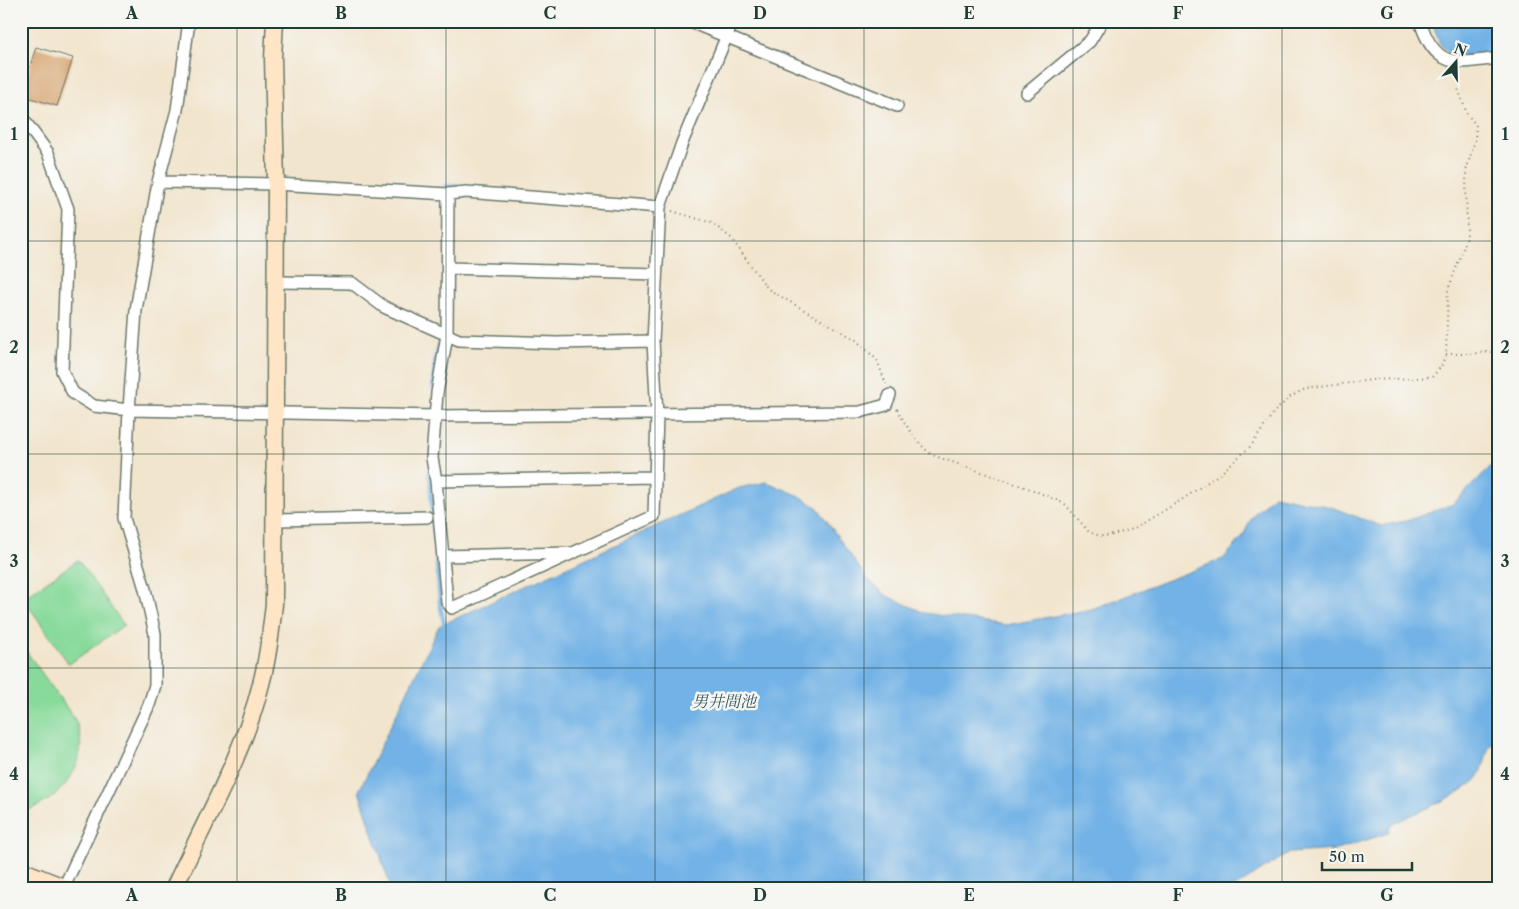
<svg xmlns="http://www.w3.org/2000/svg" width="1519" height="909" viewBox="0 0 1519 909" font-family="'Libre Caslon Text','Noto Serif JP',serif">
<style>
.green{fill:#88da9b;stroke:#548c68}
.water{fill:#72b2e6;stroke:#48788d}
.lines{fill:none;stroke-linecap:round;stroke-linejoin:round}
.stream{stroke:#72b2e6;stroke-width:4}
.building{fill:#d49e66}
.street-casing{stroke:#69786a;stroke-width:14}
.secondary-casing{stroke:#69786a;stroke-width:19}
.path{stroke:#69786a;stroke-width:2;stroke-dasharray:1 4;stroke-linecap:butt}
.street{stroke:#fff;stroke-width:11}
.secondary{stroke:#fee5c5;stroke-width:16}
.grid{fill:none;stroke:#1f3d34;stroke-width:1;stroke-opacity:0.55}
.labels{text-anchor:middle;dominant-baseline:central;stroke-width:5;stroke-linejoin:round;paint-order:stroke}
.water-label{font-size:16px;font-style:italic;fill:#345a60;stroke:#f6f6f2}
.neatline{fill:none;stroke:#1f3d34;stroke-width:2}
.grid-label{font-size:16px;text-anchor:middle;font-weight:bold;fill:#1f3d34}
</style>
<rect width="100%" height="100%" fill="#f6f6f2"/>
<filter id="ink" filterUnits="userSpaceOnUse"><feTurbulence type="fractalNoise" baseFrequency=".02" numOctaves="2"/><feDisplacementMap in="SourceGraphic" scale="10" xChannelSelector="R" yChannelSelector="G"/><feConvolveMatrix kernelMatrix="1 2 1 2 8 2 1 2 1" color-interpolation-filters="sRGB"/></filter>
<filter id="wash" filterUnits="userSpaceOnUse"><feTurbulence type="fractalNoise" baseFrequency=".0096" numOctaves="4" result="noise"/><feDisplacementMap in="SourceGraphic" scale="20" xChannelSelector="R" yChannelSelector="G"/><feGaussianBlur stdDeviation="1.12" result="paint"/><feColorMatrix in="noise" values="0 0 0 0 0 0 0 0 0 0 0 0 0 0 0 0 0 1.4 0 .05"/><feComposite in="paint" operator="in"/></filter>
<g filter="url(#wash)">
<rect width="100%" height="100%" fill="#f2e5cd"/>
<path class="green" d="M 78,560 L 124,625 L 69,664 L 23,598 Z
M 21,644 L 74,718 C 95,758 63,802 21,812 Z"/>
<path class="water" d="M 1433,21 L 1489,21 L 1498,30 L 1498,53 C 1461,60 1441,65 1433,21 Z
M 1496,461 L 1498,737 C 1483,747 1487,770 1475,781 C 1454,799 1416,812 1391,825 L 1388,833 L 1336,850 L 1289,853 L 1234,888 L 391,888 L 359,791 L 439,626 L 739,488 L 767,482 L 800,496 L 818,508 L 867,579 L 887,596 L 925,613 L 1006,625 L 1092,609 L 1223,559 L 1242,538 L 1253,515 L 1274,495 L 1331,507 L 1381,526 L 1409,520 L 1453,504 Z"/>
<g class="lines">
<path class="stream" d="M 445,186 L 457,185
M 433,387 L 435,361 L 441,337
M 429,469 L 440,604 L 445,628"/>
</g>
<g id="blocks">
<path class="building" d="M 36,47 L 73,58 L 57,106 L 21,95 Z"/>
</g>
</g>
<g filter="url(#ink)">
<use href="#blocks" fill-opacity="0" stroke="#69786a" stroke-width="1"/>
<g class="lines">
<defs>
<path id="street" d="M 688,21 L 897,106
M 1420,21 C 1435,69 1456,64 1498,58
M 1027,93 L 1090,41 L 1102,21
M 21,116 L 48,153 L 68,209 L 62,371 L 73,393 L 94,406 L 129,410 L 436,416 L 860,412 L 886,405 L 890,395
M 158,182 L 276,184 L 448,194 L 466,192 L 660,207
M 448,194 L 447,335 L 437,393 L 432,458 L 436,481 L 447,602 L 452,608 L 654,516 L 657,415 L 653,341 L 660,207 L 682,143 L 733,21
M 449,268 L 655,274
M 276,282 L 352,283 L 384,307 L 459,340 L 557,343 L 653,341
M 436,481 L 655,477
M 276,520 L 427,517
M 443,556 L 571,553
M 64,887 L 149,705 L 155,685 L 155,634 L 145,589 L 124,518 L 129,410 L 136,310 L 158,182 L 177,110 L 189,21"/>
<path id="secondary" d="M 21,870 L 66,888
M 174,888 C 204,823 244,753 261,684 C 268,658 271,631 274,604 L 276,184 L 273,58 L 275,21"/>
</defs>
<use href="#street" class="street-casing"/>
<use href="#secondary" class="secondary-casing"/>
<path class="path" d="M 672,211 L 712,223 L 731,238 L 768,289 L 856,340 L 877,360 L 886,384
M 1446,354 L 1470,354 L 1498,351
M 897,409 C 907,427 916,442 932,455 L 1033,490 L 1065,504 L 1089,532 L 1100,536 L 1109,536 L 1133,529 L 1180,501 L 1221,473 L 1251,446 L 1274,412 L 1290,397 L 1305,389 L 1372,380 L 1432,377 L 1441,367 L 1446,354 L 1448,290 L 1467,238 L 1466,171 L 1475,140 L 1476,125 L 1467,114 L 1457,86"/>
<use href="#street" class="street"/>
<use href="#secondary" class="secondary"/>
</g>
</g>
<path class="grid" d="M 237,21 L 237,888M 446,21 L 446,888M 655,21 L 655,888M 864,21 L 864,888M 1073,21 L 1073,888M 1282,21 L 1282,888M 21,241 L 1498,241M 21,454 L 1498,454M 21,668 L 1498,668"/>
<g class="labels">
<g class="water-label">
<text x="724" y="701">男井間池</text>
</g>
</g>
<rect width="1519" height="909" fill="none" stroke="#f6f6f2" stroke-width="55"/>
<g transform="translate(1456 62) rotate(20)" stroke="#f6f6f2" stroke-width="4" paint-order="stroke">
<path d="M0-4L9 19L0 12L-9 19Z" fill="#1f3d34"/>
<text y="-8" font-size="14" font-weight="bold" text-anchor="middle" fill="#1f3d34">N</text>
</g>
<path d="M1322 862v8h90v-8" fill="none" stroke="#1f3d34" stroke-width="2.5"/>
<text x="1329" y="862" font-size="15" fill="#1f3d34" stroke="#f6f6f2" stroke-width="4" paint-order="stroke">50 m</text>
<rect x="28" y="28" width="1464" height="854" class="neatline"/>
<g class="grid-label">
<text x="132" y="19">A</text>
<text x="341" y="19">B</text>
<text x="550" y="19">C</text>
<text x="760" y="19">D</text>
<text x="969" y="19">E</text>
<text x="1178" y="19">F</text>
<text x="1387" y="19">G</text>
<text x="14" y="140">1</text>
<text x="1505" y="140">1</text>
<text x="14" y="353">2</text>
<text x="1505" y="353">2</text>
<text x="14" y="567">3</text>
<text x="1505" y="567">3</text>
<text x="14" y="780">4</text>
<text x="1505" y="780">4</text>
<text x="132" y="901">A</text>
<text x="341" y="901">B</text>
<text x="550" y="901">C</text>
<text x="760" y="901">D</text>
<text x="969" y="901">E</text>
<text x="1178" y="901">F</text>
<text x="1387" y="901">G</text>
</g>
</svg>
